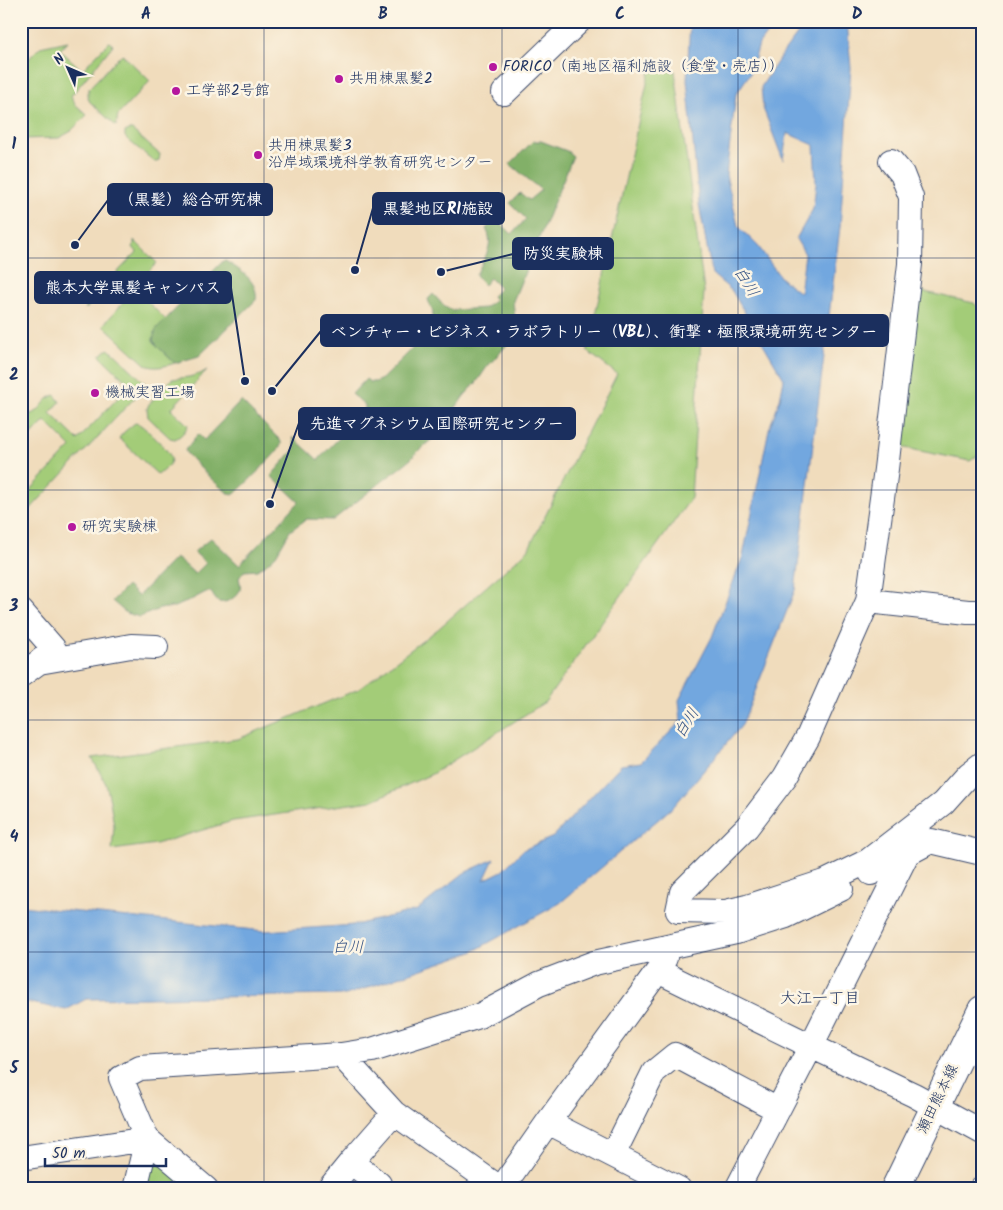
<svg xmlns="http://www.w3.org/2000/svg" width="1003" height="1210" viewBox="0 0 1003 1210" font-family="Kalam,'Klee One',sans-serif">
<style>
.green{fill:#a3cc78;stroke:#5f7e6b}
.forest{fill:#82b068;stroke:#4e7063}
.water{fill:#72a7df;stroke:#466b9e}
.lines{fill:none;stroke-linecap:round;stroke-linejoin:round}
.minor-casing{stroke:#3b496c;stroke-width:26}
.major-casing{stroke:#3b496c;stroke-width:30}
.minor{stroke:#fff;stroke-width:24}
.major{stroke:#fff;stroke-width:28}
.grid{fill:none;stroke:#1b2f5e;stroke-width:1;stroke-opacity:0.55}
.poi-dot{fill:#b5179e;stroke:#fcf5e5;stroke-width:2}
.labels{text-anchor:middle;dominant-baseline:central;stroke-width:5;stroke-linejoin:round;paint-order:stroke}
.poi-label{font-size:15px;fill:#1b2f5e;stroke:#fcf5e5;text-anchor:start}
.street-label{font-size:15px;fill:#1b2f5e;stroke:#fcf5e5}
.water-label{font-size:16px;font-style:italic;fill:#355385;stroke:#fcf5e5}
.neighbourhood-label{font-size:16px;fill:#1b2f5e;stroke:#fcf5e5}
.leader{fill:none;stroke:#1b2f5e;stroke-width:2}
.callout-dot{fill:#1b2f5e;stroke:#fcf5e5;stroke-width:2}
.callout{fill:#1b2f5e;stroke:#1b2f5e;stroke-width:2}
.callout-label{font-size:16px;text-anchor:middle;font-weight:bold;fill:#fff}
.neatline{fill:none;stroke:#1b2f5e;stroke-width:2}
.grid-label{font-size:16px;text-anchor:middle;font-weight:bold;fill:#1b2f5e}
</style>
<rect width="100%" height="100%" fill="#fcf5e5"/>
<filter id="ink" filterUnits="userSpaceOnUse"><feTurbulence type="fractalNoise" baseFrequency=".02" numOctaves="2"/><feDisplacementMap in="SourceGraphic" scale="10" xChannelSelector="R" yChannelSelector="G"/><feConvolveMatrix kernelMatrix="1 2 1 2 8 2 1 2 1" color-interpolation-filters="sRGB"/></filter>
<filter id="wash" filterUnits="userSpaceOnUse"><feTurbulence type="fractalNoise" baseFrequency=".0096" numOctaves="4" result="noise"/><feDisplacementMap in="SourceGraphic" scale="20" xChannelSelector="R" yChannelSelector="G"/><feGaussianBlur stdDeviation="1.12" result="paint"/><feColorMatrix in="noise" values="0 0 0 0 0 0 0 0 0 0 0 0 0 0 0 0 0 1.4 0 .05"/><feComposite in="paint" operator="in"/></filter>
<g filter="url(#wash)">
<rect width="100%" height="100%" fill="#f0dcbc"/>
<path class="green" d="M 68,41 L 60,50 L 82,70 L 109,42 L 113,45 L 71,96 L 75,104 L 87,115 L 70,132 L 59,138 L 21,139 L 21,67 L 40,47 Z
M 122,54 L 150,81 L 118,115 L 116,126 L 90,102 C 87,97 87,92 90,87 Z
M 650,70 L 675,71 L 704,291 L 691,498 L 545,702 L 432,774 L 371,801 L 233,821 L 156,844 L 112,850 L 114,826 L 110,801 L 106,784 L 92,758 L 238,739 L 359,689 L 438,629 L 528,550 L 617,374 L 587,351 Z
M 129,130 L 132,130 L 157,152 L 160,154 L 159,160 L 157,162 L 155,162 L 128,140 L 125,137 L 125,132 Z
M 134,240 L 157,263 L 133,287 L 166,320 L 156,329 L 153,340 L 158,347 L 175,363 C 165,366 154,370 145,364 L 103,325 L 123,303 L 107,287 L 86,309 L 86,305 L 137,252 L 132,246 L 134,245 Z
M 911,289 L 974,303 L 982,311 L 982,453 L 970,461 L 890,445 Z
M 108,349 L 115,354 L 144,382 L 145,386 L 143,389 L 21,519 L 21,500 L 71,447 L 45,421 L 26,441 L 26,432 L 21,428 L 21,411 C 24,412 26,413 29,414 C 40,415 44,397 55,395 L 60,402 L 50,413 L 78,440 L 130,385 L 100,356 Z
M 207,370 L 171,409 L 188,425 C 185,432 181,436 175,439 L 170,438 L 148,417 L 147,409 L 149,404 L 172,379 L 189,377 L 200,374 Z
M 135,423 C 139,424 139,424 142,426 C 148,431 173,453 171,460 C 170,466 162,471 158,475 L 119,438 L 124,432 Z
M 147,1139 L 206,1189 L 135,1189 Z"/>
<path class="forest" d="M 533,141 L 541,141 L 567,151 L 573,156 L 513,301 L 515,320 L 517,328 L 513,338 L 487,367 L 476,383 L 464,396 L 436,436 L 419,450 L 411,459 L 333,520 L 307,519 L 298,525 L 290,531 L 276,555 L 265,565 L 257,570 L 244,571 L 239,578 C 240,582 241,586 240,590 C 237,597 226,604 219,602 C 215,600 213,595 211,592 L 206,592 L 187,602 L 174,607 L 159,609 L 140,617 L 126,613 L 112,601 L 127,586 L 138,596 L 175,558 L 183,563 L 195,574 L 206,563 L 194,552 L 211,538 L 239,565 L 299,502 L 271,476 L 292,452 L 295,447 L 293,437 L 318,460 L 362,414 L 365,409 L 365,405 L 352,394 L 366,379 L 370,382 L 375,382 L 382,379 C 395,365 434,332 433,314 C 433,310 429,304 428,299 L 433,294 L 445,307 L 453,310 L 485,308 L 495,300 L 492,296 L 500,288 L 490,278 L 484,285 L 478,279 L 476,275 C 482,261 496,245 486,229 L 495,218 L 512,234 L 526,219 L 510,203 L 520,193 L 529,200 L 541,190 L 510,164 Z
M 224,260 C 238,269 259,280 256,300 L 199,356 L 175,363 L 158,347 L 153,340 L 156,329 Z
M 241,401 L 280,440 C 281,443 282,443 280,447 C 276,454 240,490 233,495 C 221,491 197,464 187,454 L 185,450 L 198,434 L 204,440 Z"/>
<path class="water" d="M 690,21 L 776,21 L 759,44 L 751,72 L 736,94 L 726,175 L 738,226 L 758,246 L 781,278 L 800,293 L 805,254 L 796,239 L 813,209 L 816,184 L 814,145 L 787,133 L 783,160 L 763,108 L 761,87 L 783,53 L 801,29 L 810,21 L 847,21 L 851,68 L 840,227 L 795,590 L 742,725 L 674,806 L 560,903 L 472,952 L 346,995 L 86,999 L 66,1010 L 21,1001 L 21,906 L 265,931 L 355,925 L 417,910 L 464,873 L 494,859 L 484,880 L 502,871 L 523,850 L 553,837 L 621,765 L 641,762 L 681,721 L 679,700 L 712,637 L 743,556 L 769,429 L 780,399 L 784,379 L 732,291 L 712,274 L 699,204 L 687,80 Z"/>
</g>
<g filter="url(#ink)">
<g class="lines">
<defs>
<path id="minor" d="M 504,93 L 579,21
M 891,161 L 902,174 L 911,197 L 910,264 L 886,469 L 868,601 L 808,737 L 785,777 L 747,827 L 682,892 L 678,911 L 726,912 L 747,907 L 827,881 L 868,861 L 943,803 L 969,774 L 982,764
M 868,601 L 968,612 L 982,612
M 21,611 L 54,649 L 39,662 L 21,675
M 39,662 L 131,646 L 156,647
M 871,873 L 931,841 L 982,853
M 658,971 L 811,1046 L 914,1095 L 982,1132
M 341,1055 L 394,1113 L 501,1189
M 548,1122 L 679,1189
M 613,1155 L 654,1072 L 675,1055 L 778,1110
M 21,1158 L 147,1139
M 379,1184 L 351,1162 L 394,1113
M 135,1189 L 147,1139
M 206,1189 L 147,1139 L 121,1078 L 140,1068 L 341,1055 L 372,1050 L 479,1016 L 539,984 L 594,963 L 736,932 L 786,916 L 841,889
M 329,1189 L 351,1162
M 501,1189 L 548,1122 L 658,971 L 665,958
M 737,1189 L 811,1046 L 907,854
M 982,1189 L 982,1188"/>
<path id="major" d="M 895,1189 L 982,1010"/>
</defs>
<use href="#minor" class="minor-casing"/>
<use href="#major" class="major-casing"/>
<use href="#minor" class="minor"/>
<use href="#major" class="major"/>
</g>
</g>
<path class="grid" d="M 264,21 L 264,1189M 502,21 L 502,1189M 738,21 L 738,1189M 21,258 L 982,258M 21,490 L 982,490M 21,720 L 982,720M 21,952 L 982,952"/>
<g class="poi-dot">
<circle cx="493" cy="67" r="5"/>
<circle cx="339" cy="79" r="5"/>
<circle cx="176" cy="91" r="5"/>
<circle cx="258" cy="155" r="5"/>
<circle cx="95" cy="393" r="5"/>
<circle cx="72" cy="527" r="5"/>
</g>
<g class="labels">
<g class="poi-label">
<text x="503" y="67">FORICO（南地区福利施設（食堂・売店））</text>
<text x="349" y="79">共用棟黒髪2</text>
<text x="186" y="91">工学部2号館</text>
<text x="268" y="146">共用棟黒髪3<tspan x="268" dy="17">沿岸域環境科学教育研究センター</tspan></text>
<text x="105" y="393">機械実習工場</text>
<text x="82" y="527">研究実験棟</text>
</g>
<g class="street-label">
<text transform="translate(938 1099) rotate(-64)">瀬田熊本線</text>
</g>
<g class="water-label">
<text transform="translate(746 282) rotate(58)">白川</text>
<text transform="translate(687 723) rotate(-58)">白川</text>
<text x="348" y="947">白川</text>
</g>
<g class="neighbourhood-label">
<text x="820" y="998">大江一丁目</text>
</g>
</g>
<path class="leader" d="M75 245L108 200M355 270L373 208M441 272L513 254M245 381L231 288M272 391L321 331M270 504L299 423"/>
<g class="callout-dot">
<circle cx="75" cy="245" r="5"/>
<circle cx="355" cy="270" r="5"/>
<circle cx="441" cy="272" r="5"/>
<circle cx="245" cy="381" r="5"/>
<circle cx="272" cy="391" r="5"/>
<circle cx="270" cy="504" r="5"/>
</g>
<g class="callout">
<rect x="108" y="184" width="164" height="31" rx="5"/>
<rect x="373" y="193" width="131" height="31" rx="5"/>
<rect x="513" y="238" width="100" height="31" rx="5"/>
<rect x="35" y="272" width="196" height="31" rx="5"/>
<rect x="321" y="315" width="567" height="31" rx="5"/>
<rect x="299" y="408" width="276" height="31" rx="5"/>
</g>
<g class="callout-label">
<text x="190" y="205">（黒髪）総合研究棟</text>
<text x="438" y="214">黒髪地区RI施設</text>
<text x="563" y="259">防災実験棟</text>
<text x="133" y="293">熊本大学黒髪キャンパス</text>
<text x="604" y="337">ベンチャー・ビジネス・ラボラトリー（VBL）、衝撃・極限環境研究センター</text>
<text x="437" y="429">先進マグネシウム国際研究センター</text>
</g>
<rect width="1003" height="1210" fill="none" stroke="#fcf5e5" stroke-width="55"/>
<g transform="translate(68 68) rotate(315)" stroke="#fcf5e5" stroke-width="4" paint-order="stroke">
<path d="M0-4L9 19L0 12L-9 19Z" fill="#1b2f5e"/>
<text y="-8" font-size="14" font-weight="bold" text-anchor="middle" fill="#1b2f5e">N</text>
</g>
<path d="M45 1158v8h121v-8" fill="none" stroke="#1b2f5e" stroke-width="2.5"/>
<text x="52" y="1158" font-size="15" fill="#1b2f5e" stroke="#fcf5e5" stroke-width="4" paint-order="stroke">50 m</text>
<rect x="28" y="28" width="948" height="1154" class="neatline"/>
<g class="grid-label">
<text x="146" y="19">A</text>
<text x="383" y="19">B</text>
<text x="620" y="19">C</text>
<text x="857" y="19">D</text>
<text x="14" y="149">1</text>
<text x="14" y="380">2</text>
<text x="14" y="611">3</text>
<text x="14" y="842">4</text>
<text x="14" y="1073">5</text>
</g>
</svg>
